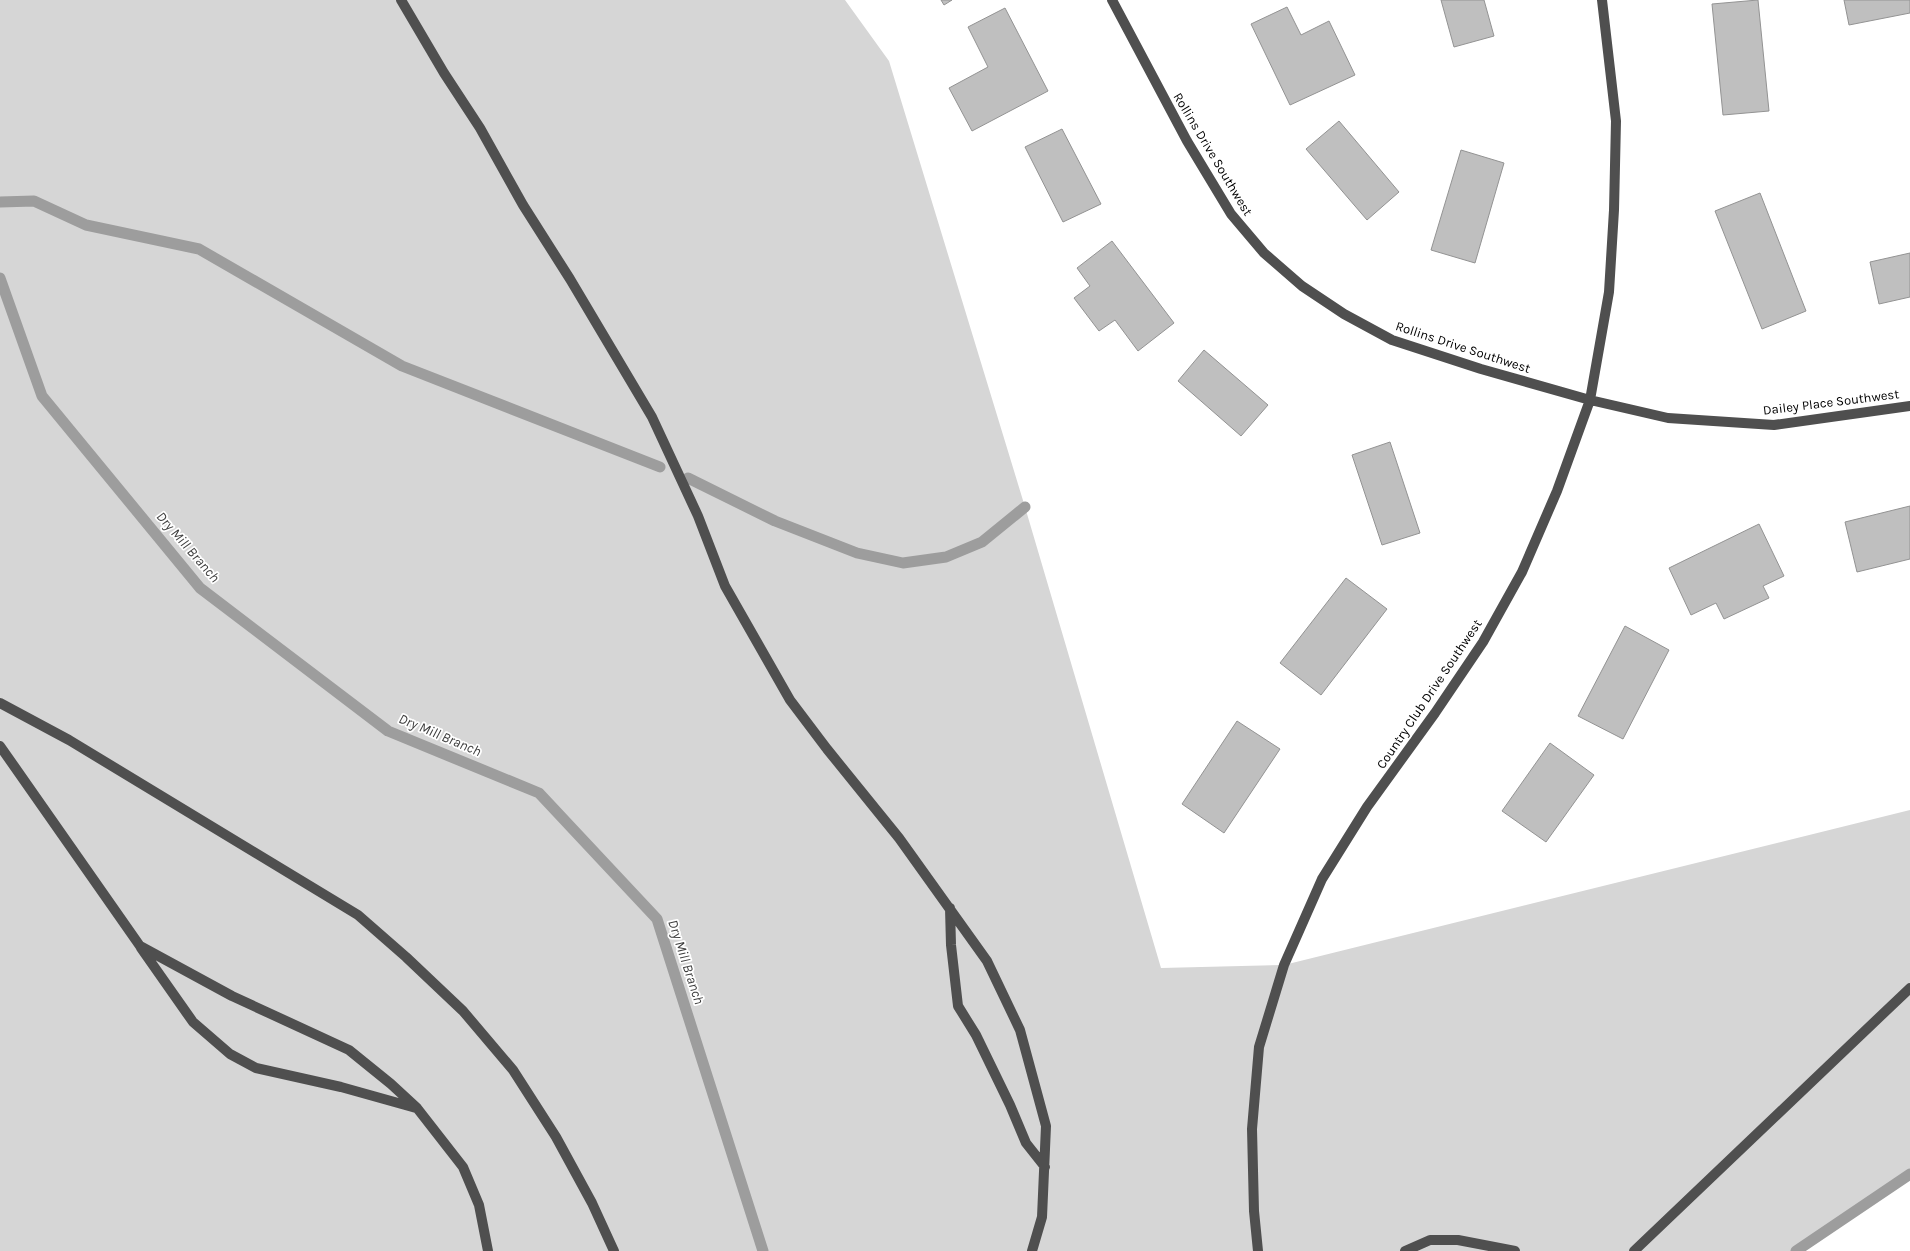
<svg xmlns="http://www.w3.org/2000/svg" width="1910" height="1251" viewBox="0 0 1910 1251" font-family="Karla,sans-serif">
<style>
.green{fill:#d6d6d6}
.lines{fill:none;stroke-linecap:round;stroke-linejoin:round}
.stream{stroke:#9d9d9d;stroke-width:11}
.building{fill:#bfbfbf;stroke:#939393}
.minor{stroke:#4f4f4f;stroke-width:10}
.labels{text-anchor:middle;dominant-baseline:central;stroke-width:3.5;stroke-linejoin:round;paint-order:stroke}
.street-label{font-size:13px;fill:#000;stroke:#fff}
.water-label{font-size:14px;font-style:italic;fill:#3e3e3e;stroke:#fff}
</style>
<rect width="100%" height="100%" fill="#fff"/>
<path class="green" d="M 0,0 L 845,0 L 889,61 L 1025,507 L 1161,968 L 1284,965 L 1910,810 L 1910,1174 L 1796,1251 L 0,1251 Z"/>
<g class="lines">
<path class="stream" d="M 0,202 L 34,201 L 86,225 L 199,249 L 402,366 L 660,467
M 0,278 L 42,396 L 200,588 L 388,731 L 539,793 L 657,919 L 763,1251
M 688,478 L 775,521 L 857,553 L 903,563 L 946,557 L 982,542 L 1025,507
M 1796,1251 L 1910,1174"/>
</g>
<path class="building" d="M 941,0 L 952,0 L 944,5 Z
M 1441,0 L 1484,0 L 1494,36 L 1454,47 Z
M 1758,0 L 1769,111 L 1723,115 L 1712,4 Z
M 1844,0 L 1910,0 L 1910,13 L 1849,25 Z
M 1287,7 L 1301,35 L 1329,21 L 1355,75 L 1290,105 L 1251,24 Z
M 1005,8 L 1048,91 L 972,131 L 949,88 L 988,67 L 968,27 Z
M 1339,121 L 1399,192 L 1367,220 L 1306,149 Z
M 1062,129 L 1101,204 L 1063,222 L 1025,147 Z
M 1461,150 L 1504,163 L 1475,263 L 1431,250 Z
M 1760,193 L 1806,311 L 1762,329 L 1715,211 Z
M 1112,241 L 1174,323 L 1138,351 L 1115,320 L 1099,331 L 1074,298 L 1090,286 L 1077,268 Z
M 1910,253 L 1910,297 L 1879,304 L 1870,262 Z
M 1204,350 L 1268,405 L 1241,436 L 1178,381 Z
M 1390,442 L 1420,533 L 1382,545 L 1352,455 Z
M 1910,506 L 1910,559 L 1857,572 L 1845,522 Z
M 1759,524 L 1784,576 L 1763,586 L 1769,598 L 1724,619 L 1716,603 L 1691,615 L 1669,568 Z
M 1346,578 L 1387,609 L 1321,695 L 1280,663 Z
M 1625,626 L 1669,650 L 1623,739 L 1578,716 Z
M 1237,721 L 1280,749 L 1224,833 L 1182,804 Z
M 1550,743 L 1594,775 L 1546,842 L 1502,811 Z"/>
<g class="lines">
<path class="minor" d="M 401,0 L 444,73 L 480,128 L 523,205 L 570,279 L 652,417 L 698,516 L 725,586 L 790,700 L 827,749 L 899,838 L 987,961 L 1020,1030 L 1046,1126 L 1042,1217 L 1032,1251
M 1112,0 L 1187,141 L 1231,214 L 1264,253 L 1302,286 L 1344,314 L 1392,340 L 1481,369 L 1590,400 L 1668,418 L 1774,425 L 1910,406
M 0,703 L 69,740 L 358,915 L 406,957 L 463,1011 L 513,1070 L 556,1137 L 592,1203 L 614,1251
M 0,746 L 140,946 L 232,996 L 349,1050 L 391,1084 L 417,1108 L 463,1167 L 479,1205 L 488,1251
M 950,908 L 951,945 L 958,1006 L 976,1035 L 1010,1105 L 1026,1143 L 1045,1167
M 141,948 L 193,1022 L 230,1054 L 256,1068 L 341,1087 L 416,1108
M 1258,1251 L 1254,1211 L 1252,1129 L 1259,1047 L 1284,965 L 1322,879 L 1367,807 L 1435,713 L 1483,642 L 1522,572 L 1557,491 L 1590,400 L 1609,292 L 1614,210 L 1616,121 L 1602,0
M 1405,1251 L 1430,1240 L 1458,1240 L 1515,1251
M 1634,1251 L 1910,988"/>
</g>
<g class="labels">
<g class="street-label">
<text transform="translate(1213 154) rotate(59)">Rollins Drive Southwest</text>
<text transform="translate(1463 347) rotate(18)">Rollins Drive Southwest</text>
<text transform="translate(1831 402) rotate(-7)">Dailey Place Southwest</text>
<text transform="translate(1429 694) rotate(-56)">Country Club Drive Southwest</text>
</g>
<g class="water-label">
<text transform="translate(188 547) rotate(49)">Dry Mill Branch</text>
<text transform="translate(440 735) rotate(23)">Dry Mill Branch</text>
<text transform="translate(686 962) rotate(72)">Dry Mill Branch</text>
</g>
</g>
</svg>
